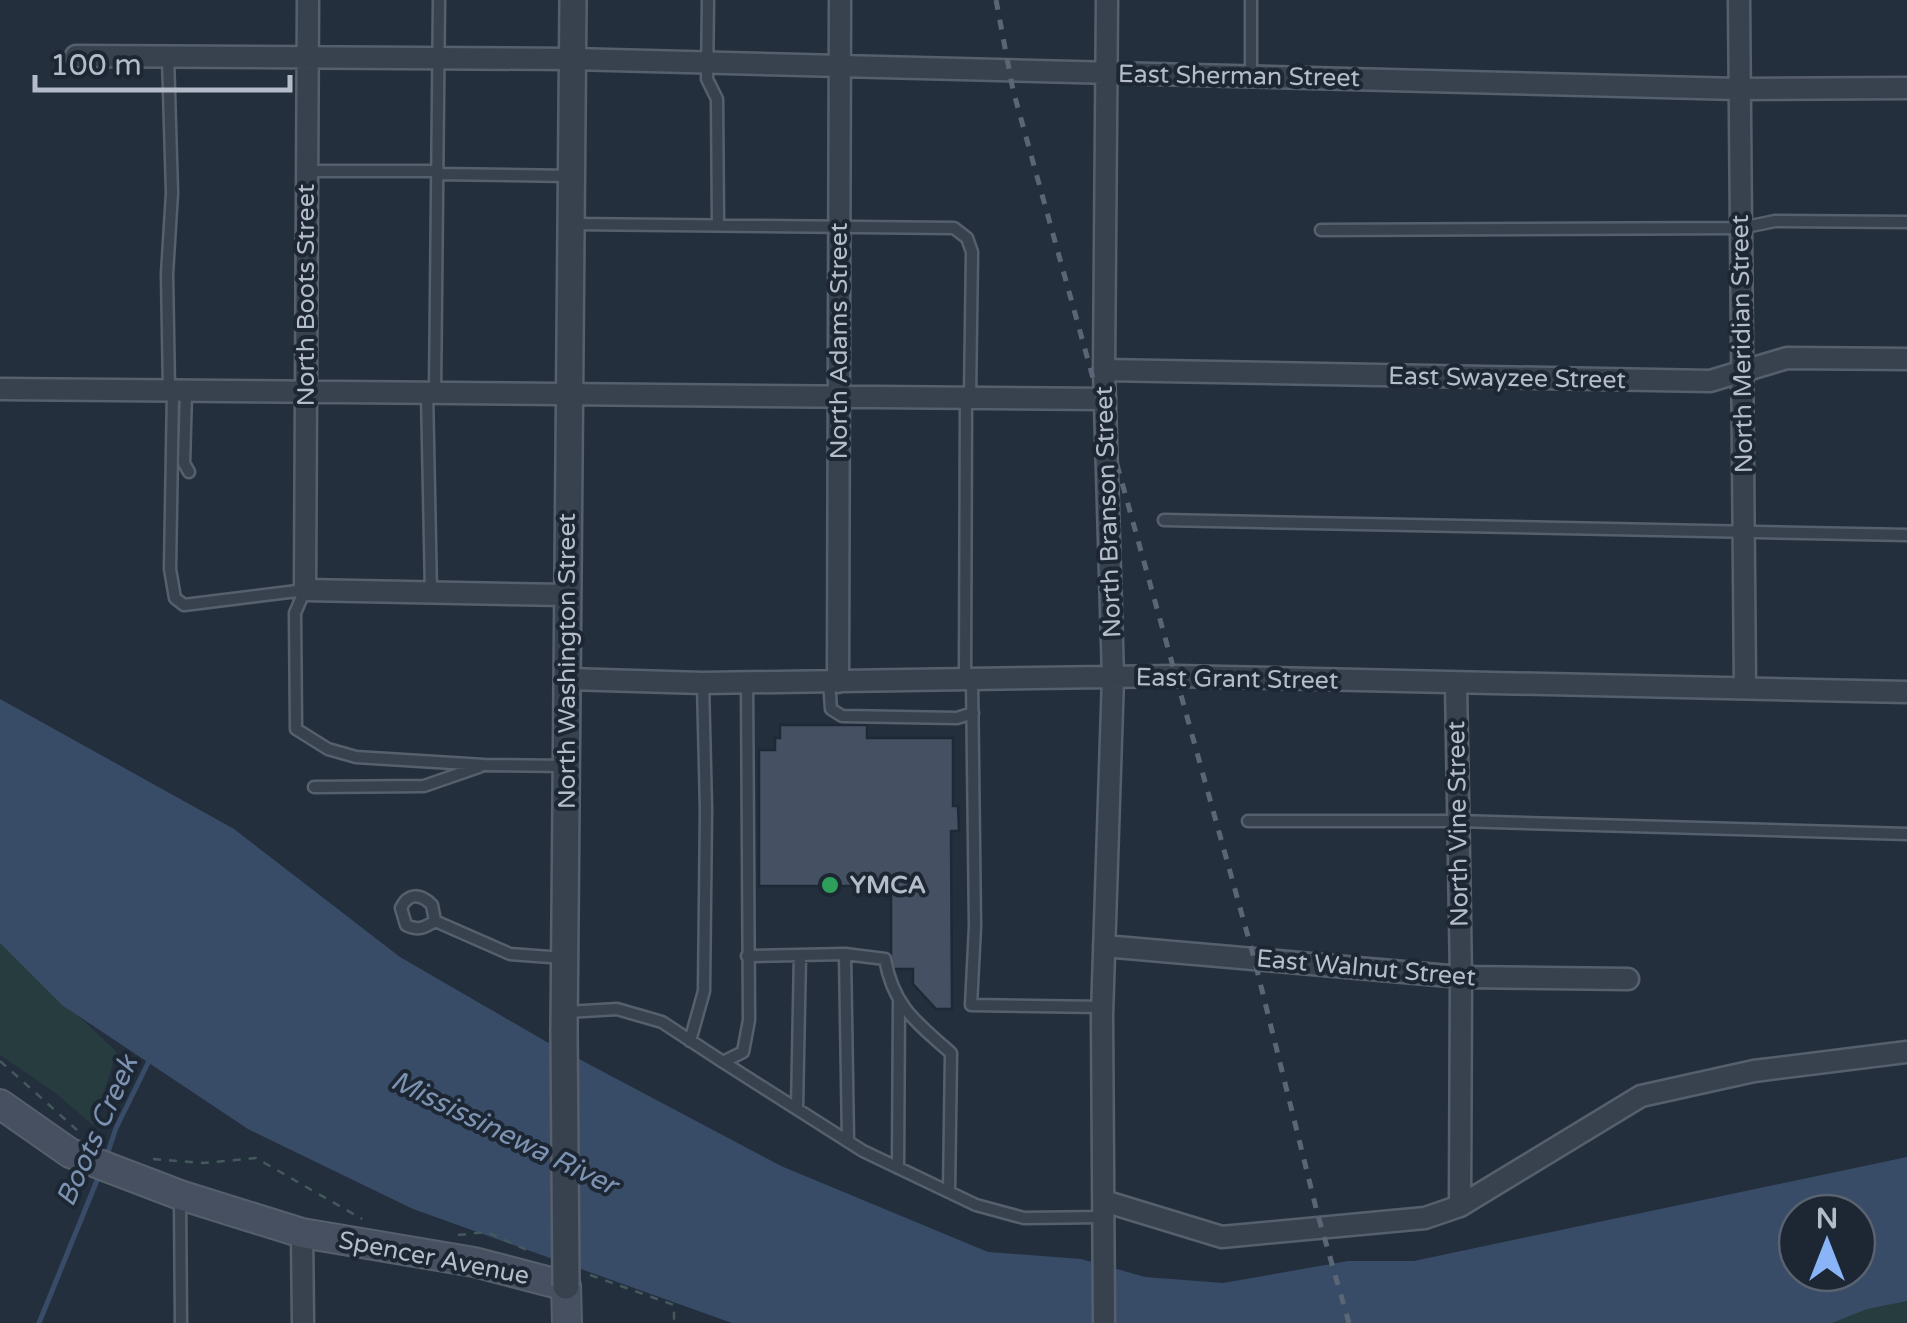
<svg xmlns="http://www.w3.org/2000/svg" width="1907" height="1323" viewBox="0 0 1907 1323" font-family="'Varela Round',sans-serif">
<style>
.green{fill:#263c3f}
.water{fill:#394c67;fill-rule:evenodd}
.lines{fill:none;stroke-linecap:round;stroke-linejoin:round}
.stream{stroke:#394c67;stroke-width:5}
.building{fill:#455162;stroke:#1f2835;stroke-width:2.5}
.service-casing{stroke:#565f6c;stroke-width:15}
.minor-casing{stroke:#565f6c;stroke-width:25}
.tertiary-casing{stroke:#565f6c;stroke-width:30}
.secondary-casing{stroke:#565f6c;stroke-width:32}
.path{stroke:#44595c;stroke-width:2.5;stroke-dasharray:8 8;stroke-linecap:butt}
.service{stroke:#38414e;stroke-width:10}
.minor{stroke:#38414e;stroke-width:20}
.tertiary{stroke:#38414e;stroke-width:25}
.secondary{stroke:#465061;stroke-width:28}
.rail{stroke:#5a6575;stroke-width:5;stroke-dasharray:10 10;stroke-linecap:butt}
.tertiary-bridge-casing{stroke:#565f6c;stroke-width:30;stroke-linecap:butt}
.tertiary-bridge{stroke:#38414e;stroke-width:25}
.leisure-dot{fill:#2e9e5b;stroke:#1d2633;stroke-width:4}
.labels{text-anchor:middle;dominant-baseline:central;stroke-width:8;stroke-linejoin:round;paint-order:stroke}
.street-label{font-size:25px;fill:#b4bcc9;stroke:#1d2633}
.poi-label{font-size:25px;font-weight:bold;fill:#b4bcc9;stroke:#1d2633;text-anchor:start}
.water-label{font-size:28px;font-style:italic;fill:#7c92b1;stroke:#1d2633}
</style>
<rect width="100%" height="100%" fill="#242f3e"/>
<path class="green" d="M 0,943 L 117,1052 L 93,1125 L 54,1092 L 0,1055 Z
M 1907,1292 L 1907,1323 L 1778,1323 Z"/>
<path class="water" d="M 0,699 L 234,829 L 400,957 L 545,1041 L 781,1166 L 988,1252 L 1081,1259 L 1145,1277 L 1223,1283 L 1348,1261 L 1414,1261 L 1907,1157 L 1907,1301 L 1867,1309 L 1832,1323 L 732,1323 L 413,1209 L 248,1129 L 62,1005 L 0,943 ZM 1797,1213 L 1857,1213 L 1857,1273 L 1797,1273 Z"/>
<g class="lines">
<path class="stream" d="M 106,1158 L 116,1128 L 150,1059
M 39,1323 L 100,1173"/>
</g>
<path class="building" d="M 780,725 L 867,725 L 867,738 L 953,738 L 953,806 L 958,806 L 959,831 L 951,831 L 952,1009 L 936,1009 L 913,984 L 913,969 L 891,969 L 891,886 L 759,886 L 759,750 L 775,750 L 775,738 L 780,738 Z"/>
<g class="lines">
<defs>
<path id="service" d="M 708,0 L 707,79 L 717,99 L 718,224
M 168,57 L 172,193 L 167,274 L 169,390
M 1251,76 L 1251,0
M 308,171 L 438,171
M 438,174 L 572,176
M 573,224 L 954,228 L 967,238 L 972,252 L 970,397
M 1321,230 L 1741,228 L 1775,221 L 1907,222
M 173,391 L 170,569 L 175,598 L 184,605 L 305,590
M 186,392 L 184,463 L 189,472
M 427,393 L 431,592
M 435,393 L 439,0
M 1164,520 L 1907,535
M 305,590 L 295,613 L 296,729 L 328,749 L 356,757 L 484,765 L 566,766
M 965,679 L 966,398
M 972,679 L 975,927 L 971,1005 L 1102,1007
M 829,681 L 831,709 L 842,716 L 957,718 L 973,713
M 314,787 L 424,786 L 479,767
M 1248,821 L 1458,821 L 1907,834
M 435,921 C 424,928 418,931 406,925 L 401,908 C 408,893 420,893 432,905 L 435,921 L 510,954 L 563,958
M 845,954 L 848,1141
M 747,956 L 845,954 L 885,959 C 893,1006 917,1023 951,1053 L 949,1192
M 567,1012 L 617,1009 L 662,1022 L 723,1062 L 743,1052 L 749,1020 L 747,682
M 690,1041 L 704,991 L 706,809 L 703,684
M 723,1062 L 863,1151 L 976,1205 L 1024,1218 L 1103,1217
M 797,1109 L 800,955
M 898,1168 L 899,1002
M 180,1199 L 181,1323"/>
<path id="minor" d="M 308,0 L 305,590 L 566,595
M 1739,0 L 1745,688
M 76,56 L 572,59 L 1738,89 L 1907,88
M 1104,370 L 1710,381 L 1787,358 L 1907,359
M 0,389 L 1105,399
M 568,679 L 703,683 L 1176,676 L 1907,692
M 838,682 L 840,0
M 1456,683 L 1461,977 L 1460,1206
M 1104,946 L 1461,977 L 1628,979
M 1104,1201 L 1222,1237 L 1425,1218 L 1460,1206 L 1641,1096 L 1754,1071 L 1907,1052
M 302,1233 L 303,1323
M 1104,1323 L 1102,1015 L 1113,677 L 1104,370 L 1107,0"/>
<path id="tertiary" d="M 564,1031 L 573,0"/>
<path id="secondary" d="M 0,1104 L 70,1153 L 180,1195 L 302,1233 L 474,1262 L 566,1286 L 567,1323"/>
</defs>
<use href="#service" class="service-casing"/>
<use href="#minor" class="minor-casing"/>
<use href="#tertiary" class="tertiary-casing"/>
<use href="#secondary" class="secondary-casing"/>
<path class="path" d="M 0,1061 L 77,1130
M 153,1159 L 203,1163 L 256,1158 L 362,1219
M 458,1235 L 487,1232 L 531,1252
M 590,1275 L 674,1305 L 674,1323"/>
<use href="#service" class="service"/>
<use href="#minor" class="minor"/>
<use href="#tertiary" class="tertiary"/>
<use href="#secondary" class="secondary"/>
<path class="rail" d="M 996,0 L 1013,90 L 1254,958 L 1317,1212 L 1349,1323"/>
<defs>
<path id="tertiary-bridge" d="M 564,1031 L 566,1286"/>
</defs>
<use href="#tertiary-bridge" class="tertiary-bridge-casing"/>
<use href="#tertiary-bridge" class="tertiary-bridge"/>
</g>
<circle class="leisure-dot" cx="830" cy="885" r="10"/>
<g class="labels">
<g class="street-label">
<text transform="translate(1239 76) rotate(1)">East Sherman Street</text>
<text transform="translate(306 295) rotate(-90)">North Boots Street</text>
<text transform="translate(839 341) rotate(-90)">North Adams Street</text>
<text transform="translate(1742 344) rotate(-91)">North Meridian Street</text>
<text transform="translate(1507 378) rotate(1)">East Swayzee Street</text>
<text transform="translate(1108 512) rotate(-92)">North Branson Street</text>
<text transform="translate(567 661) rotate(-90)">North Washington Street</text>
<text transform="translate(1237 679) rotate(1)">East Grant Street</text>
<text transform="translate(1458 824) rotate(-91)">North Vine Street</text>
<text transform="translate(1366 968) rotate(5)">East Walnut Street</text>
<text transform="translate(434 1258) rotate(11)">Spencer Avenue</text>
</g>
<g class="poi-label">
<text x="850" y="885">YMCA</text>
</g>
<g class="water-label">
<text transform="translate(97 1131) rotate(-66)">Boots Creek</text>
<text transform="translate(504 1133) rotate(26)">Mississinewa River</text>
</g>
</g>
<g transform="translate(1827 1243)"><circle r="48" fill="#1d2633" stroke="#59626f" stroke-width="2.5"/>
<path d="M0-8L18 38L0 25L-18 38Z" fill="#8ab4f8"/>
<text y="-15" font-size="28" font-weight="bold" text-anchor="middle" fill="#b4bcc9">N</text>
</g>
<path d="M35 75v15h255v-15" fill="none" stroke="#b4bcc9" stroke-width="5"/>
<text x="50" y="75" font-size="30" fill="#b4bcc9" stroke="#1d2633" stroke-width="8" paint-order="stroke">100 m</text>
</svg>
